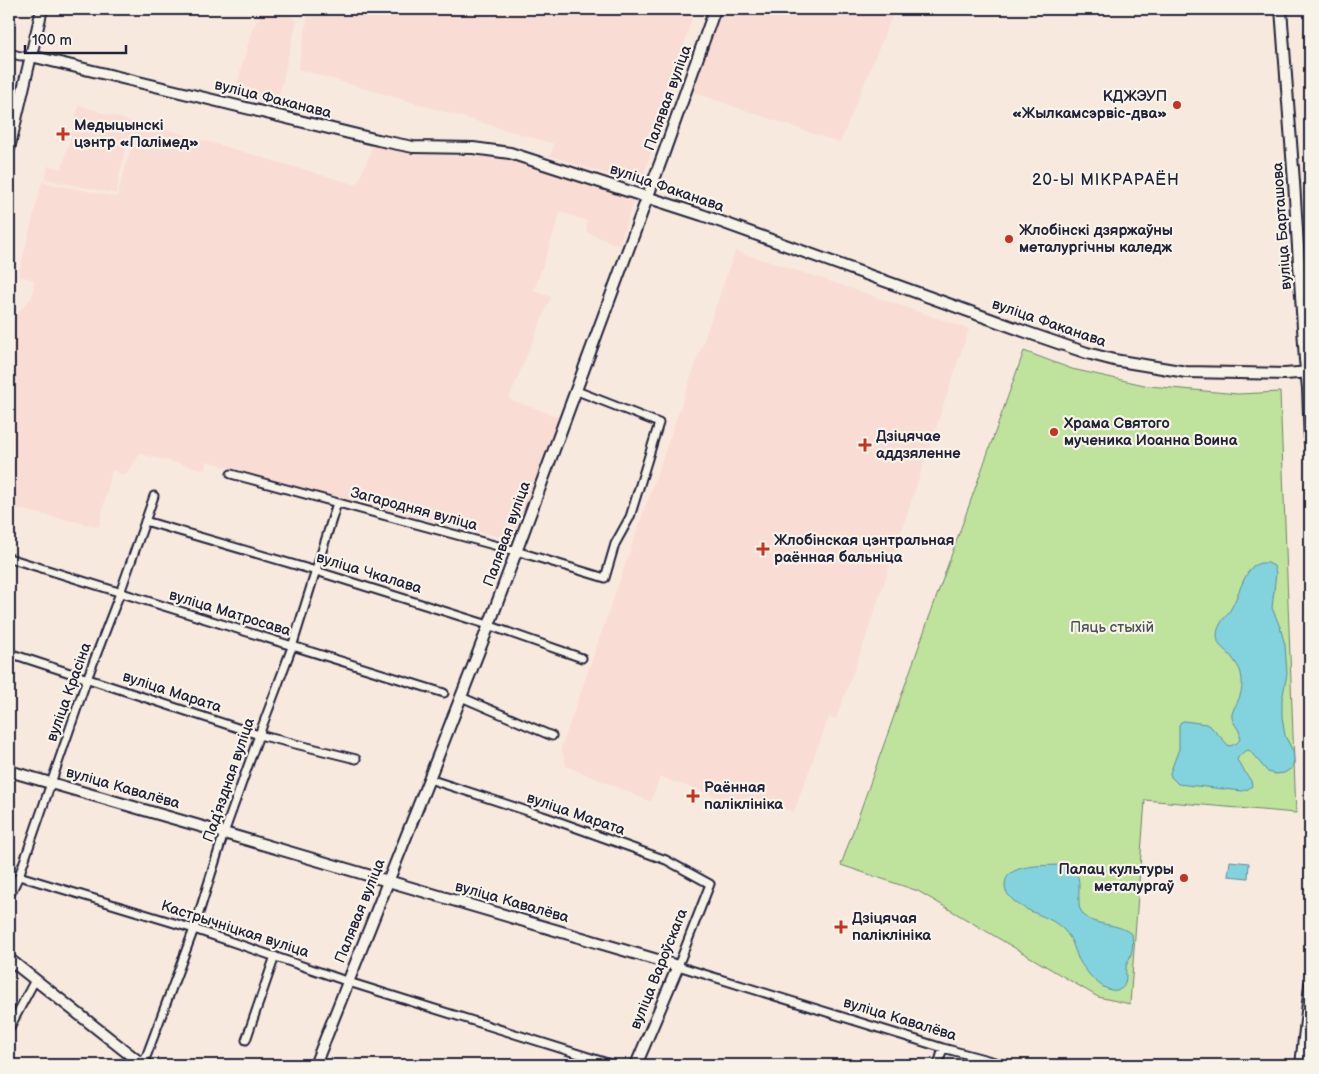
<svg xmlns="http://www.w3.org/2000/svg" width="1319" height="1074" viewBox="0 0 1319 1074" font-family="'Balsamiq Sans',sans-serif">
<style>
.built{fill:#f9ddd4}
.green{fill:#bfe29c;stroke:#70826c}
.water{fill:#83d3de;stroke:#5c8c9d}
.lines{fill:none;stroke-linecap:round;stroke-linejoin:round}
.street-casing{stroke:#22223b;stroke-width:11}
.secondary-casing{stroke:#22223b;stroke-width:14}
.street{stroke:#f7f3e8;stroke-width:7}
.secondary{stroke:#f7f3e8;stroke-width:10}
.poi-dot{fill:#c8321e;stroke:#f7f3e8;stroke-width:2}
.labels{text-anchor:middle;dominant-baseline:central;stroke-width:4.5;stroke-linejoin:round;paint-order:stroke}
.poi-label{font-size:15px;font-weight:bold;fill:#22223b;stroke:#f7f3e8;text-anchor:start}
.street-label{font-size:15px;fill:#22223b;stroke:#f7f3e8}
.park-label{font-size:15px;fill:#495253;stroke:#f7f3e8}
.neighbourhood-label{font-size:16px;letter-spacing:1px;fill:#22223b;stroke:#f7f3e8}
</style>
<rect width="100%" height="100%" fill="#f8e9df"/>
<filter id="ink" filterUnits="userSpaceOnUse"><feTurbulence type="fractalNoise" baseFrequency=".02" numOctaves="2"/><feDisplacementMap in="SourceGraphic" scale="10" xChannelSelector="R" yChannelSelector="G"/><feConvolveMatrix kernelMatrix="1 2 1 2 8 2 1 2 1" color-interpolation-filters="sRGB"/></filter>
<g filter="url(#ink)">
<path class="built" d="M 264,9 L 278,9 L 297,20 L 277,106 L 234,95 L 252,29 Z
M 309,9 L 695,9 L 641,185 L 550,156 L 554,144 L 298,69 Z
M 721,9 L 895,9 L 840,143 L 692,92 Z
M 79,105 L 135,123 L 131,141 L 127,140 L 116,194 L 45,179 L 48,166 L 62,168 Z
M 138,121 L 357,185 L 374,143 L 409,154 L 514,158 L 634,200 L 619,246 L 586,232 L 587,221 L 561,212 L 534,291 L 551,297 L 509,399 L 559,417 L 513,540 L 337,499 L 207,461 L 205,470 L 140,454 L 125,476 L 112,470 L 99,527 L 9,507 L 9,323 L 32,297 L 34,280 L 18,276 L 42,182 L 117,197 Z
M 735,251 L 824,279 L 969,329 L 864,643 L 836,719 L 829,717 L 794,812 L 751,797 L 732,802 L 660,777 L 651,802 L 566,766 L 561,748 Z"/>
<path class="green" d="M 1024,351 L 1072,369 L 1149,386 L 1238,394 L 1280,392 L 1296,813 L 1145,800 L 1130,1004 L 1098,997 L 918,891 L 841,865 Z"/>
<path class="water" d="M 1260,563 L 1268,563 L 1274,566 L 1276,573 L 1272,608 L 1280,627 L 1285,645 L 1287,674 L 1282,700 L 1282,717 L 1285,736 L 1293,751 L 1294,761 L 1292,768 L 1284,773 L 1276,774 L 1268,772 L 1249,750 C 1244,751 1239,755 1237,760 L 1251,781 L 1252,786 L 1248,789 L 1242,791 L 1178,784 L 1171,777 L 1170,773 L 1179,749 L 1179,725 L 1181,722 L 1184,721 L 1206,724 L 1211,727 L 1229,746 C 1234,745 1239,743 1240,738 C 1242,729 1230,723 1232,714 C 1233,710 1235,706 1237,703 C 1242,693 1244,682 1240,670 C 1237,664 1232,657 1227,652 C 1221,647 1218,645 1217,636 C 1217,623 1227,617 1232,607 C 1238,596 1244,574 1253,566 C 1255,565 1258,564 1260,563 Z
M 1230,861 L 1249,863 L 1248,878 L 1228,876 Z
M 1060,865 C 1084,870 1078,882 1079,901 C 1079,903 1079,908 1080,909 C 1088,927 1111,922 1125,930 C 1128,931 1129,933 1132,934 C 1133,942 1133,950 1130,957 C 1129,961 1126,964 1126,968 C 1125,973 1127,977 1125,983 C 1124,987 1122,989 1117,990 C 1102,993 1084,970 1078,958 C 1074,948 1072,938 1064,930 C 1052,917 1035,915 1021,906 C 1014,902 1005,894 1005,886 C 1004,863 1044,866 1060,865 Z"/>
<g class="lines">
<defs>
<path id="street" d="M 9,53 L 20,56 L 31,56
M 231,474 L 516,551 L 605,578 L 615,544 L 630,517 L 659,423 L 577,391
M 145,521 L 316,571 L 482,623 L 582,658
M 9,558 L 444,693
M 9,653 L 259,735 L 356,759
M 461,697 L 552,736
M 429,779 L 546,817 L 666,860 L 710,884 L 678,966 L 943,1048 L 1006,1065
M 19,876 L 194,929 L 355,984 L 614,1065
M 9,897 L 19,876 L 87,679 L 120,593 L 154,496
M 9,1029 L 35,980
M 246,1040 L 275,956
M 143,1065 L 194,929 L 224,833 L 259,735 L 292,647 L 337,503
M 938,1065 L 943,1048"/>
<path id="secondary" d="M 1281,9 L 1294,182 L 1305,360 L 1308,388 L 1310,441
M 31,56 L 378,140 L 413,147 L 473,148 L 510,153 L 702,215 L 1026,332 L 1087,353 L 1114,360 L 1186,372 L 1285,374 L 1310,372
M 9,149 L 42,9
M 9,771 L 224,833 L 678,966 L 636,1065
M 9,959 L 143,1065
M 315,1065 L 429,779 L 489,625 L 662,158 L 715,9
M 1301,1065 L 1310,985"/>
</defs>
<use href="#street" class="street-casing"/>
<use href="#secondary" class="secondary-casing"/>
<use href="#street" class="street"/>
<use href="#secondary" class="secondary"/>
</g>
</g>
<g class="poi-dot">
<circle cx="1177" cy="105" r="5"/>
<path d="M60.5 126.5h5v5h5v5h-5v5h-5v-5h-5v-5h5z"/>
<circle cx="1009" cy="239" r="5"/>
<circle cx="1054" cy="432" r="5"/>
<path d="M862.5 437.5h5v5h5v5h-5v5h-5v-5h-5v-5h5z"/>
<path d="M760.5 541.5h5v5h5v5h-5v5h-5v-5h-5v-5h5z"/>
<path d="M690.5 788.5h5v5h5v5h-5v5h-5v-5h-5v-5h5z"/>
<circle cx="1184" cy="878" r="5"/>
<path d="M838.5 919.5h5v5h5v5h-5v5h-5v-5h-5v-5h5z"/>
</g>
<g class="labels">
<g class="poi-label">
<text x="1167" y="96" text-anchor="end">КДЖЭУП<tspan x="1167" dy="17">«Жылкамсэрвіс-два»</tspan></text>
<text x="74" y="125">Медыцынскі<tspan x="74" dy="17">цэнтр «Палімед»</tspan></text>
<text x="1019" y="230">Жлобінскі дзяржаўны<tspan x="1019" dy="17">металургічны каледж</tspan></text>
<text x="1064" y="423">Храма Святого<tspan x="1064" dy="17">мученика Иоанна Воина</tspan></text>
<text x="876" y="436">Дзіцячае<tspan x="876" dy="17">аддзяленне</tspan></text>
<text x="774" y="540">Жлобінская цэнтральная<tspan x="774" dy="17">раённая бальніца</tspan></text>
<text x="704" y="787">Раённая<tspan x="704" dy="17">паліклініка</tspan></text>
<text x="1174" y="869" text-anchor="end">Палац культуры<tspan x="1174" dy="17">металургаў</tspan></text>
<text x="852" y="918">Дзіцячая<tspan x="852" dy="17">паліклініка</tspan></text>
</g>
<g class="street-label">
<text transform="translate(668 98) rotate(-70)">Палявая вуліца</text>
<text transform="translate(273 99) rotate(14)">вуліца Факанава</text>
<text transform="translate(667 188) rotate(19)">вуліца Факанава</text>
<text transform="translate(1282 226) rotate(-94)">вуліца Барташова</text>
<text transform="translate(1049 323) rotate(19)">вуліца Факанава</text>
<text transform="translate(414 509) rotate(15)">Загародняя вуліца</text>
<text transform="translate(507 534) rotate(-70)">Палявая вуліца</text>
<text transform="translate(369 573) rotate(17)">вуліца Чкалава</text>
<text transform="translate(230 613) rotate(17)">вуліца Матросава</text>
<text transform="translate(69 692) rotate(-70)">вуліца Красіна</text>
<text transform="translate(172 692) rotate(18)">вуліца Марата</text>
<text transform="translate(229 780) rotate(-71)">Падʼяздная вуліца</text>
<text transform="translate(123 788) rotate(16)">вуліца Кавалёва</text>
<text transform="translate(576 814) rotate(19)">вуліца Марата</text>
<text transform="translate(512 902) rotate(16)">вуліца Кавалёва</text>
<text transform="translate(360 911) rotate(-68)">Палявая вуліца</text>
<text transform="translate(235 929) rotate(18)">Кастрычніцкая вуліца</text>
<text transform="translate(659 969) rotate(-68)">вуліца Вароўскага</text>
<text transform="translate(900 1019) rotate(17)">вуліца Кавалёва</text>
</g>
<g class="park-label">
<text x="1112" y="627">Пяць стыхій</text>
</g>
<g class="neighbourhood-label">
<text x="1106" y="180">20-Ы МІКРАРАЁН</text>
</g>
</g>
<rect width="1319" height="1074" fill="none" stroke="#f7f3e8" stroke-width="30"/>
<rect x="15" y="15" width="1289" height="1044" fill="none" stroke="#22223b" stroke-width="2" filter="url(#ink)"/>
<path d="M25 45v8h101v-8" fill="none" stroke="#22223b" stroke-width="2.5"/>
<text x="32" y="45" font-size="15" fill="#22223b" stroke="#f7f3e8" stroke-width="4" paint-order="stroke">100 m</text>
</svg>
